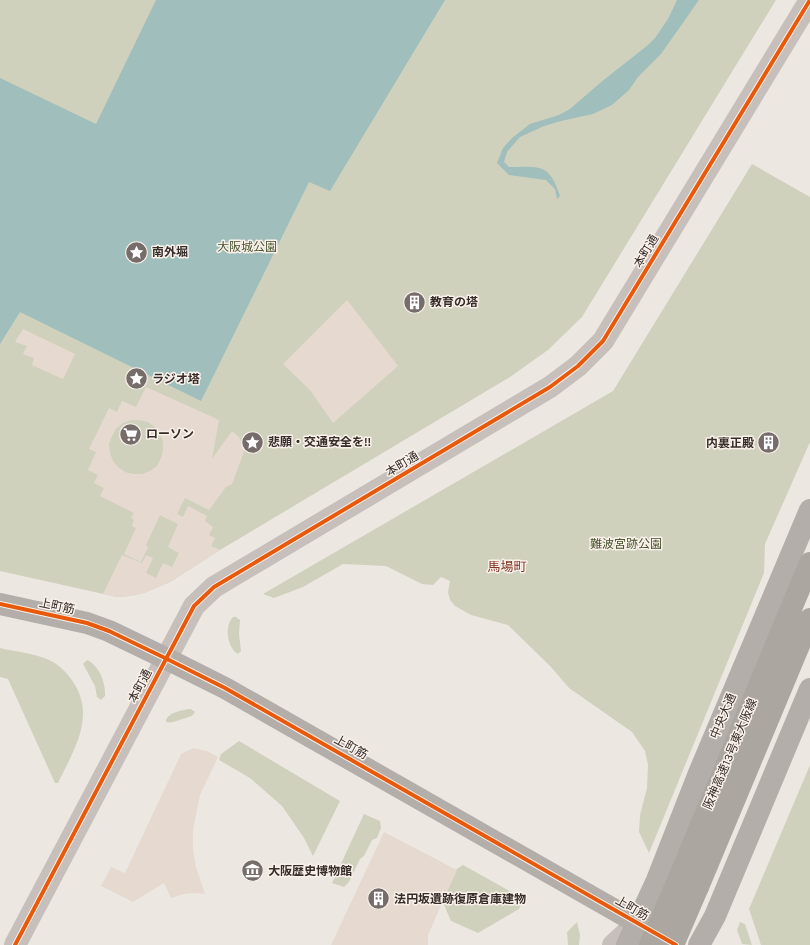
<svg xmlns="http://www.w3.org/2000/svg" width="810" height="945" viewBox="0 0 810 945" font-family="Karla,'Noto Sans JP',sans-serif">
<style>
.green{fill:#cfd1bd}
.plaza{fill:#e6dad0;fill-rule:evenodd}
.water{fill:#9fbebc}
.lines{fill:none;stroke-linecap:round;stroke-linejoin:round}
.tertiary{stroke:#c6bfbb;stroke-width:22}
.primary{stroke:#b4aeaa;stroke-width:22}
.motorway{stroke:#aca6a1;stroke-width:22}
.motorway-bridge{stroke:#aca6a1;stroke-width:22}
.cycleway-casing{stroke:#f9f1ea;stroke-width:6}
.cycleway{stroke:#e8590c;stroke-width:4}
.labels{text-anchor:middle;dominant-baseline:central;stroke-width:3;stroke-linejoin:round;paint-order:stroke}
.park-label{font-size:12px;fill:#48532e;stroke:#f9f1ea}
.street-label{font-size:12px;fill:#362c29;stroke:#f9f1ea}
.poi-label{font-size:12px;font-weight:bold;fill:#362c29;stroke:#f9f1ea;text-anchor:start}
.neighbourhood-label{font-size:13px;fill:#813627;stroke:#f9f1ea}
</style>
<rect width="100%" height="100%" fill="#ede7e2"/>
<path class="green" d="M 0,0 L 776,0 L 582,317 L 548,350 L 510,377 L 220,550 L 170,582 L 144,593 L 130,596 L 117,597 L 0,571 Z
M 752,164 L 810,197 L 810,442 L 765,544 L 764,573 L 649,853 L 639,832 L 640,815 L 647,788 L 648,765 L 645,751 L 632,732 L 569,688 L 551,667 L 508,625 L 471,615 L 455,606 L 450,600 L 448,592 L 450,581 L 441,577 L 433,585 L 422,584 L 386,566 L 343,564 L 303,587 L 274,598 L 263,594 L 613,391 Z
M 233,617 L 236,617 L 240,620 L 239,634 L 241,651 L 238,654 C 227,648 224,626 233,617 Z
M 0,648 C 16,652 36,653 51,661 C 61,666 69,675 75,685 C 95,718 73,752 58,783 L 55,783 L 8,679 L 0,677 Z
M 87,660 C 99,665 106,683 105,696 L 101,700 L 97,697 L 95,686 L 83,664 Z
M 188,709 L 191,709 L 195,712 L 192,716 C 185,718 171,724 166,722 C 166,713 180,711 188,709 Z
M 239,741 L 340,801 L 313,856 L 304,838 L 282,806 L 250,778 L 219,760 L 221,754 Z
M 810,765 L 810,945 L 761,945 L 749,909 Z
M 364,814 L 380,821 L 381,828 L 377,838 L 372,840 L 364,856 L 360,859 L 349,882 L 344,887 L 332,883 Z
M 463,865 L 524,899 L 519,909 L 478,933 L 451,921 L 440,895 L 452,872 Z
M 577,922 L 580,935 L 579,945 L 568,945 L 567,932 Z
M 740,922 L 745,924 L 752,945 L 742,944 L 737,930 Z"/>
<path class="plaza" d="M 347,300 L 398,366 L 333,423 L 310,390 L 283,364 Z
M 23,329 L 75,354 L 63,379 L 32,365 L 34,358 L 23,354 L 27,346 L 15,342 Z
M 146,387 L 219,420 L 212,459 L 232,431 L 239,437 L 245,449 L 232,484 L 226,487 L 209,510 L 185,498 L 177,514 L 183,517 L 188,506 L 207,516 L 205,521 L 213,527 L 209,535 L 215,538 L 211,546 L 220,550 L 170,582 L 144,593 L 130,596 L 117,597 L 103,594 L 122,555 L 142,563 L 146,555 L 153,558 L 146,573 L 156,578 L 163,563 L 172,567 L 179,553 L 168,547 L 178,524 L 160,515 L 146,545 L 148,547 L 141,562 L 124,554 L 136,528 L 132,526 L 134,520 L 131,518 L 134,513 L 100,496 L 104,488 L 94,483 L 98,475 L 88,470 L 96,452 L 89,449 L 109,408 L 117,412 L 122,401 L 136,407 ZM 131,420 L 140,420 L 148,422 L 155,427 L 160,434 L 163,442 L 163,450 L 161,458 L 157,466 L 150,471 L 142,474 L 133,474 L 125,472 L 118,467 L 113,461 L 110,453 L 109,444 L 112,436 L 116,429 L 123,423 Z
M 193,748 L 207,751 L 218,757 L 200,795 L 193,830 L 193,850 L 196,867 L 205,894 L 194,893 L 184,894 L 171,898 L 164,883 L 133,902 L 101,886 L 111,867 L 125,873 L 181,754 Z
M 384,832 L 457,870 L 428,935 L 428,945 L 331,945 Z"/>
<path class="water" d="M 156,0 L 445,0 L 330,191 L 309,182 L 201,401 L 20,312 L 0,344 L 0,78 L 96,124 Z
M 677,0 L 699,0 L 661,54 L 638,77 L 629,90 L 612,105 L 593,114 L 561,121 L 544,126 L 520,137 L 507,152 L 504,162 L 509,167 C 539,167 549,162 560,196 L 557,199 L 555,189 L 546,180 L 509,175 L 497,163 L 503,148 L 512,138 L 530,124 L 559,115 L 570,109 L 600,83 L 648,45 L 655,38 L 668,19 Z"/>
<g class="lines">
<path class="tertiary" d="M 15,945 L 194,606 L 214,587 L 550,387 L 578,366 L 603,341 L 810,0
M 613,945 L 637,923"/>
<path class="primary" d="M 0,604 L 87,623 L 109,631 L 165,658 L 225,688 L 671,942
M 627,945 L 657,880 L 699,773 L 810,510
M 699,945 L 715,916 L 810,689"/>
<path class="motorway" d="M 679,878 L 810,563
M 698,887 L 810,619"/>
<path class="motorway-bridge" d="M 650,945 L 679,878
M 673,945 L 698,887"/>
<defs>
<path id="cycleway" d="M 0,604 L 87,623 L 109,631 L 165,658 L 225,688 L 676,945
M 15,945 L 194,606 L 214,587 L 550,387 L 578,366 L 603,341 L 810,0"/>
</defs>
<use href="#cycleway" class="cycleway-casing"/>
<use href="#cycleway" class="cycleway"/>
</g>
<defs>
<symbol id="sight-disc" viewBox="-11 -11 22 22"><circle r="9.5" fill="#766d6a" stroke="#f9f1ea"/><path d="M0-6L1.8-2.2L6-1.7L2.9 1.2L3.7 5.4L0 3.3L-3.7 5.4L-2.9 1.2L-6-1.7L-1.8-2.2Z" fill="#fff"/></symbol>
<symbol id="building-disc" viewBox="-11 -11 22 22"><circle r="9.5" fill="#766d6a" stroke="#f9f1ea"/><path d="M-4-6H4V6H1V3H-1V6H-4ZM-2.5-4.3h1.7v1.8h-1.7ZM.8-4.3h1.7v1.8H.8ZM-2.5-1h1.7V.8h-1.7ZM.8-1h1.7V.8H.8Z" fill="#fff"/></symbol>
<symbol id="supermarket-disc" viewBox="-11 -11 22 22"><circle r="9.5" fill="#766d6a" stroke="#f9f1ea"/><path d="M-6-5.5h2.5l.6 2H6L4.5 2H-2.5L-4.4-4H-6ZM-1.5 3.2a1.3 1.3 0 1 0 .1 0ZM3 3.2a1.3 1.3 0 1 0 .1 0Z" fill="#fff"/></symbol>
<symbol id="museum-disc" viewBox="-11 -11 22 22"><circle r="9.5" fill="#766d6a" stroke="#f9f1ea"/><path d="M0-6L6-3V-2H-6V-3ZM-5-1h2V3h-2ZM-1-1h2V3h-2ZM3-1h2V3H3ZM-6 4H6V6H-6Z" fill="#fff"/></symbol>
</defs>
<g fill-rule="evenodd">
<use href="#sight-disc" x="124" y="240" width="25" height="25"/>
<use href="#building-disc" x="402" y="290" width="25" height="25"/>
<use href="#sight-disc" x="124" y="366" width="25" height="25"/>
<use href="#supermarket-disc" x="118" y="422" width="25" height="25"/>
<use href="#sight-disc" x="240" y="430" width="25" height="25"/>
<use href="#building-disc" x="756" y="430" width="25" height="25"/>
<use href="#museum-disc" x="240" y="858" width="25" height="25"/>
<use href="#building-disc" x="366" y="886" width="25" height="25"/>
</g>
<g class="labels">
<g class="park-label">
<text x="247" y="247">大阪城公園</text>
<text x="626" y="544">難波宮跡公園</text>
</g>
<g class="street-label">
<text transform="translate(646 251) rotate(-59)">本町通</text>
<text transform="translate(402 464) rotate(-31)">本町通</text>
<text transform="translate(57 606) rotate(12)">上町筋</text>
<text transform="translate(140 686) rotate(-62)">本町通</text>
<text transform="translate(723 716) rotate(-67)">中央大通</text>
<text transform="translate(351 747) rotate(29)">上町筋</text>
<text transform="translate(730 754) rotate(-67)">阪神高速13号東大阪線</text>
<text transform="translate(632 908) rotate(30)">上町筋</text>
</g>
<g class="poi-label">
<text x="152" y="252">南外堀</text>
<text x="430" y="302">教育の塔</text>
<text x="152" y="379">ラジオ塔</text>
<text x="146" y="434">ローソン</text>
<text x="268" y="442">悲願・交通安全を!!</text>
<text x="754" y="443" text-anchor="end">内裏正殿</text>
<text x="268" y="871">大阪歴史博物館</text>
<text x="394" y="899">法円坂遺跡復原倉庫建物</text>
</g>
<g class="neighbourhood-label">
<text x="507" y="566">馬場町</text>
</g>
</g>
</svg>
